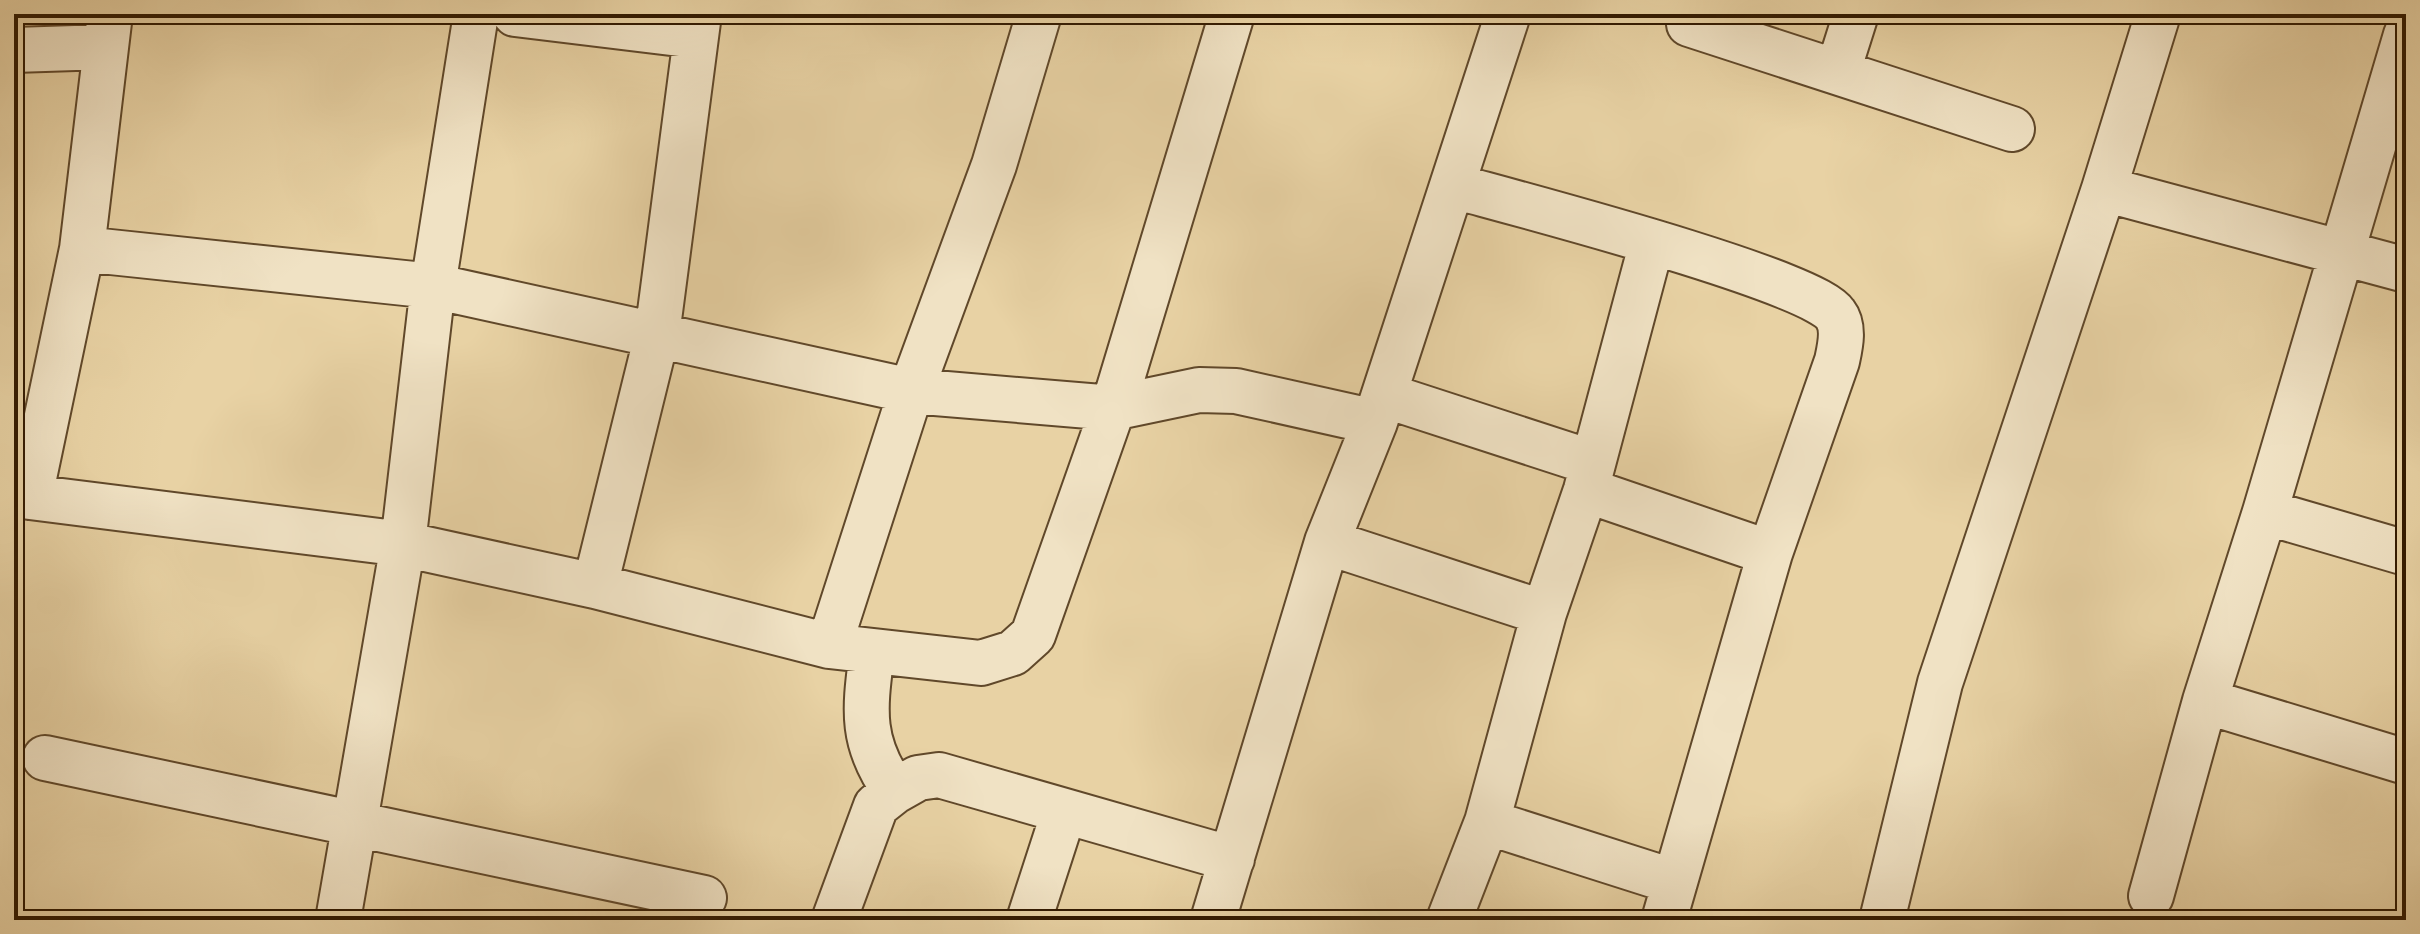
<svg xmlns="http://www.w3.org/2000/svg" width="2420" height="934" viewBox="0 0 2420 934" font-family="'Old Standard TT',serif">
<style>
.lines{fill:none;stroke-linecap:round;stroke-linejoin:round}
.minor-casing{stroke:#60482a;stroke-width:48}
.minor{stroke:#f0e2c4;stroke-width:44}
</style>
<rect width="100%" height="100%" fill="#e8d2a4"/>
<filter id="stains"><feTurbulence type="fractalNoise" baseFrequency=".0025" numOctaves="4"/><feColorMatrix values="0 0 0 0 .2 0 0 0 0 .09 0 0 0 0 .02 0 0 0 .5 -.17"/></filter>
<radialGradient id="worn" r=".72"><stop offset=".6" stop-color="#630" stop-opacity="0"/><stop offset="1" stop-color="#630" stop-opacity=".3"/></radialGradient>
<g class="lines">
<defs>
<path id="minor" d="M 515,14 L 696,36
M 1689,24 L 2012,129
M 14,50 L 106,47
M 1838,71 L 1856,14
M 1454,186 C 1511,202 1812,280 1835,314 C 1845,327 1840,347 1837,361 L 1770,553 L 1664,920
M 2104,189 L 2406,270
M 82,249 L 110,14
M 1384,395 L 1593,463
M 1586,490 L 1770,553
M 14,495 L 403,544 L 595,586 L 829,646 L 981,663 L 1013,653 L 1033,635 L 1113,408 L 1232,14
M 30,497 L 82,249 L 433,286 L 911,391 L 1113,408 L 1199,390 L 1236,391 L 1375,422
M 2265,512 L 2406,553
M 1327,542 L 1544,613
M 595,586 L 657,335 L 699,14
M 829,646 L 911,391 L 994,165 L 1039,14
M 872,651 C 865,708 859,741 895,791 L 918,778 L 939,775 L 1232,859
M 2205,701 L 2406,762
M 45,758 L 704,898
M 1487,822 L 1675,882
M 2151,896 L 2205,701 L 2265,512 L 2406,35
M 338,920 L 403,544 L 433,286 L 476,14
M 834,920 L 876,806 L 895,791
M 1029,920 L 1064,812
M 1213,920 L 1327,542 L 1375,422 L 1508,14
M 1449,920 L 1487,822 L 1544,613 L 1586,490 L 1652,242
M 1882,920 L 1940,683 L 2104,189 L 2158,14"/>
</defs>
<use href="#minor" class="minor-casing"/>
<use href="#minor" class="minor"/>
</g>
<rect width="2420" height="934" fill="none" stroke="#e8d2a4" stroke-width="48"/>
<rect x="16" y="16" width="2388" height="902" fill="none" stroke="#321a01" stroke-width="4"/>
<rect x="24" y="24" width="2372" height="886" fill="none" stroke="#321a01" stroke-width="2"/>
<rect width="100%" height="100%" filter="url(#stains)"/>
<rect width="100%" height="100%" fill="url(#worn)"/>
</svg>
